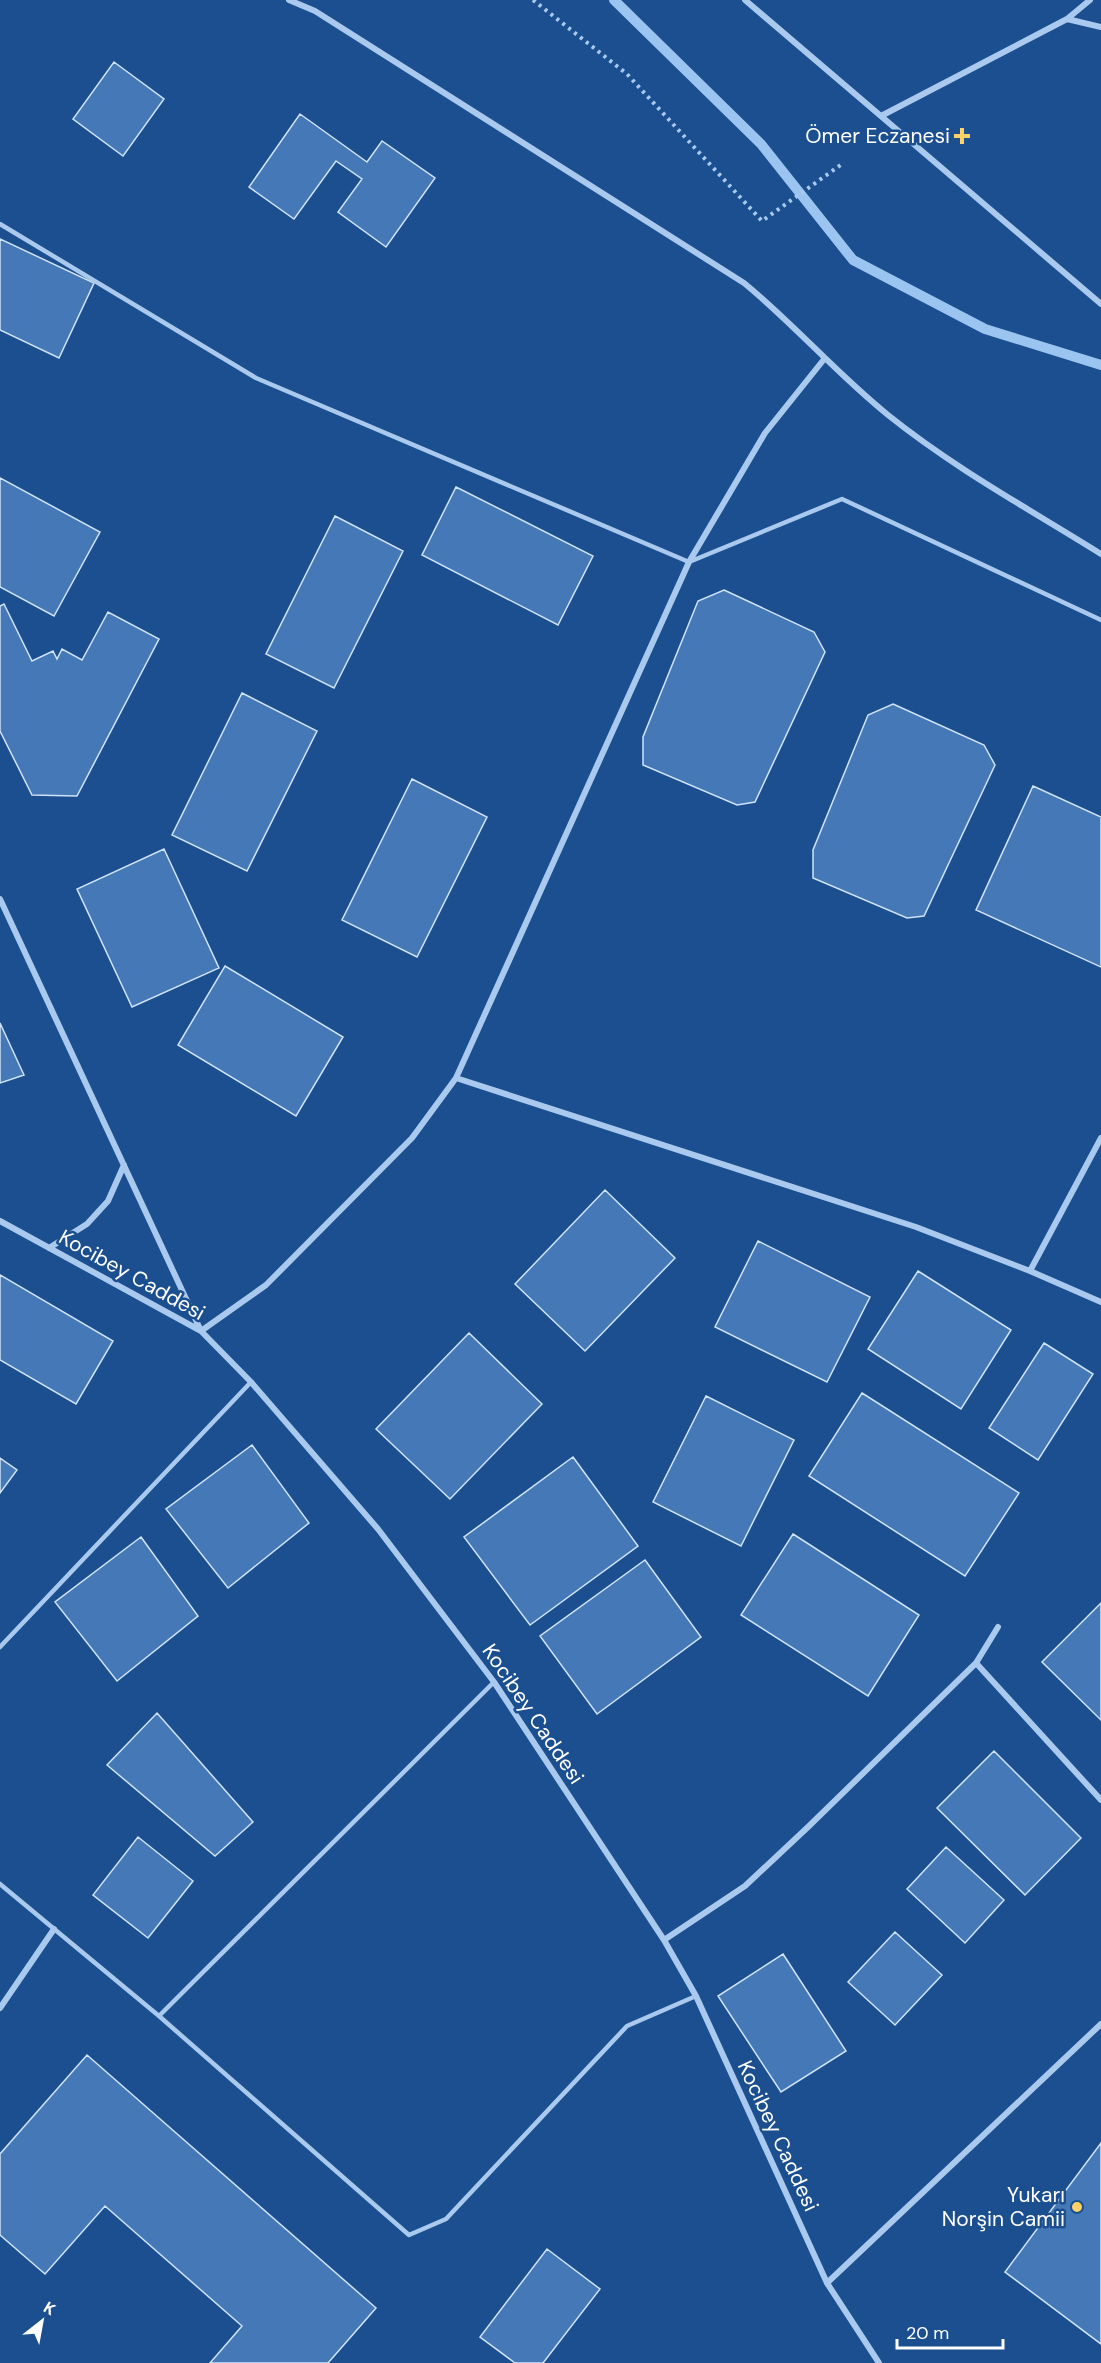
<svg xmlns="http://www.w3.org/2000/svg" width="1101" height="2363" viewBox="0 0 1101 2363" font-family="'DM Sans',sans-serif">
<style>
.lines{fill:none;stroke-linecap:round;stroke-linejoin:round}
.stream{stroke:#9cc4f0;stroke-width:10}
.building{fill:#4478b7;stroke:#cfe3fa;stroke-width:1.5}
.path{stroke:#a9c9ee;stroke-width:4;stroke-dasharray:3 4.5;stroke-linecap:butt}
.service{stroke:#a9c9ee;stroke-width:4.5}
.minor{stroke:#a9c9ee;stroke-width:6}
.poi-dot{fill:#ffd166;stroke:#1b4f8f;stroke-width:2}
.labels{text-anchor:middle;dominant-baseline:central;stroke-width:5;stroke-linejoin:round;paint-order:stroke}
.poi-label{font-size:21px;fill:#fff;stroke:#1b4f8f;text-anchor:end}
.street-label{font-size:21px;fill:#fff;stroke:#1b4f8f}
</style>
<rect width="100%" height="100%" fill="#1b4f8f"/>
<g class="lines">
<path class="stream" d="M 614,0 L 761,144 L 853,260 L 985,329 L 1101,365"/>
</g>
<path class="building" d="M 114,62 L 164,99 L 123,156 L 73,119 Z
M 300,114 L 367,162 L 382,141 L 435,178 L 386,247 L 338,212 L 362,179 L 336,161 L 294,219 L 249,187 Z
M 0,239 L 94,283 L 59,358 L 0,330 Z
M 0,478 L 100,532 L 54,616 L 0,587 Z
M 456,487 L 593,556 L 558,625 L 422,555 Z
M 335,516 L 403,551 L 334,688 L 266,654 Z
M 724,590 L 814,632 L 825,652 L 755,802 L 737,805 L 643,765 L 643,737 L 698,601 Z
M 4,604 L 32,661 L 53,651 L 57,659 L 62,649 L 82,660 L 108,612 L 159,639 L 77,796 L 32,795 L 0,731 L 0,606 Z
M 242,693 L 317,731 L 247,871 L 172,835 Z
M 893,704 L 984,745 L 995,765 L 924,916 L 907,918 L 813,878 L 813,850 L 868,715 Z
M 412,779 L 487,817 L 417,957 L 342,920 Z
M 1033,786 L 1101,817 L 1101,967 L 976,910 Z
M 164,849 L 219,968 L 132,1007 L 77,889 Z
M 225,966 L 343,1037 L 296,1116 L 178,1045 Z
M 0,1023 L 24,1075 L 0,1083 Z
M 605,1190 L 675,1258 L 585,1351 L 515,1284 Z
M 758,1241 L 870,1297 L 827,1382 L 715,1327 Z
M 918,1271 L 1011,1330 L 961,1409 L 868,1349 Z
M 0,1275 L 113,1341 L 76,1404 L 0,1360 Z
M 469,1333 L 542,1404 L 450,1499 L 376,1429 Z
M 1044,1343 L 1093,1374 L 1038,1460 L 989,1428 Z
M 862,1393 L 1019,1493 L 965,1576 L 809,1476 Z
M 706,1396 L 794,1440 L 741,1546 L 653,1502 Z
M 252,1445 L 309,1523 L 228,1588 L 166,1509 Z
M 573,1457 L 638,1546 L 530,1625 L 464,1537 Z
M 0,1458 L 17,1470 L 0,1493 Z
M 793,1534 L 919,1615 L 868,1696 L 741,1615 Z
M 141,1537 L 198,1616 L 117,1681 L 55,1602 Z
M 645,1560 L 701,1637 L 597,1714 L 540,1636 Z
M 1101,1603 L 1101,1720 L 1042,1662 Z
M 157,1713 L 253,1822 L 215,1856 L 107,1765 Z
M 994,1751 L 1081,1838 L 1025,1895 L 937,1808 Z
M 138,1837 L 193,1881 L 148,1938 L 93,1895 Z
M 946,1847 L 1004,1900 L 965,1943 L 907,1889 Z
M 895,1932 L 942,1975 L 895,2025 L 848,1982 Z
M 783,1954 L 846,2051 L 781,2092 L 718,1996 Z
M 87,2055 L 376,2308 L 328,2363 L 210,2363 L 242,2326 L 105,2206 L 45,2274 L 0,2235 L 0,2154 Z
M 1101,2143 L 1101,2344 L 1005,2272 Z
M 547,2249 L 600,2289 L 543,2363 L 515,2363 L 480,2337 Z"/>
<g class="lines">
<path class="path" d="M 533,0 L 627,74 L 762,221 L 842,164"/>
<path class="service" d="M 0,224 L 256,378 L 689,562 L 842,499 L 1101,620
M 0,1647 L 251,1382
M 0,1884 L 159,2016 L 409,2235 L 446,2219 L 627,2026 L 696,1996
M 159,2016 L 494,1682"/>
<path class="minor" d="M 289,0 L 315,11 L 744,283 C 794,324 837,374 888,415 C 954,468 1029,509 1101,554
M 745,0 L 1101,304
M 1067,19 L 1101,27
M 881,116 L 1067,19 L 1090,0
M 0,899 L 201,1331 L 266,1285 L 412,1138 L 456,1078 L 689,562 L 765,433 L 825,358
M 456,1078 L 916,1227 L 1030,1271 L 1101,1302
M 0,1221 L 201,1331 L 251,1382 L 378,1529 L 494,1682 L 664,1940 L 696,1996 L 827,2283 L 879,2363
M 49,1248 L 87,1224 L 108,1201 L 124,1165
M 1030,1271 L 1101,1138
M 976,1663 L 1101,1800
M 664,1940 L 745,1886 L 808,1827 L 976,1663 L 998,1627
M 0,2008 L 54,1929
M 827,2283 L 1101,2024"/>
</g>
<g class="poi-dot">
<path d="M959 127h6v6h6v6h-6v6h-6v-6h-6v-6h6z"/>
<circle cx="1077" cy="2207" r="6"/>
</g>
<g class="labels">
<g class="poi-label">
<text x="950" y="136">Ömer Eczanesi</text>
<text x="1065" y="2195">Yukarı<tspan x="1065" dy="24">Norşin Camii</tspan></text>
</g>
<g class="street-label">
<text transform="translate(132 1275) rotate(29)">Kocibey Caddesi</text>
<text transform="translate(533 1714) rotate(56)">Kocibey Caddesi</text>
<text transform="translate(778 2136) rotate(65)">Kocibey Caddesi</text>
</g>
</g>
<g transform="translate(42 2321) rotate(31)" stroke="#1b4f8f" stroke-width="4.5" paint-order="stroke">
<path d="M0-4.5L10 22L0 15L-10 22Z" fill="#ffffff"/>
<text y="-9" font-size="16" font-weight="bold" text-anchor="middle" fill="#ffffff">K</text>
</g>
<path d="M897 2339v9h106v-9" fill="none" stroke="#ffffff" stroke-width="3"/>
<text x="906" y="2339" font-size="18" fill="#ffffff" stroke="#1b4f8f" stroke-width="4.5" paint-order="stroke">20 m</text>
</svg>
